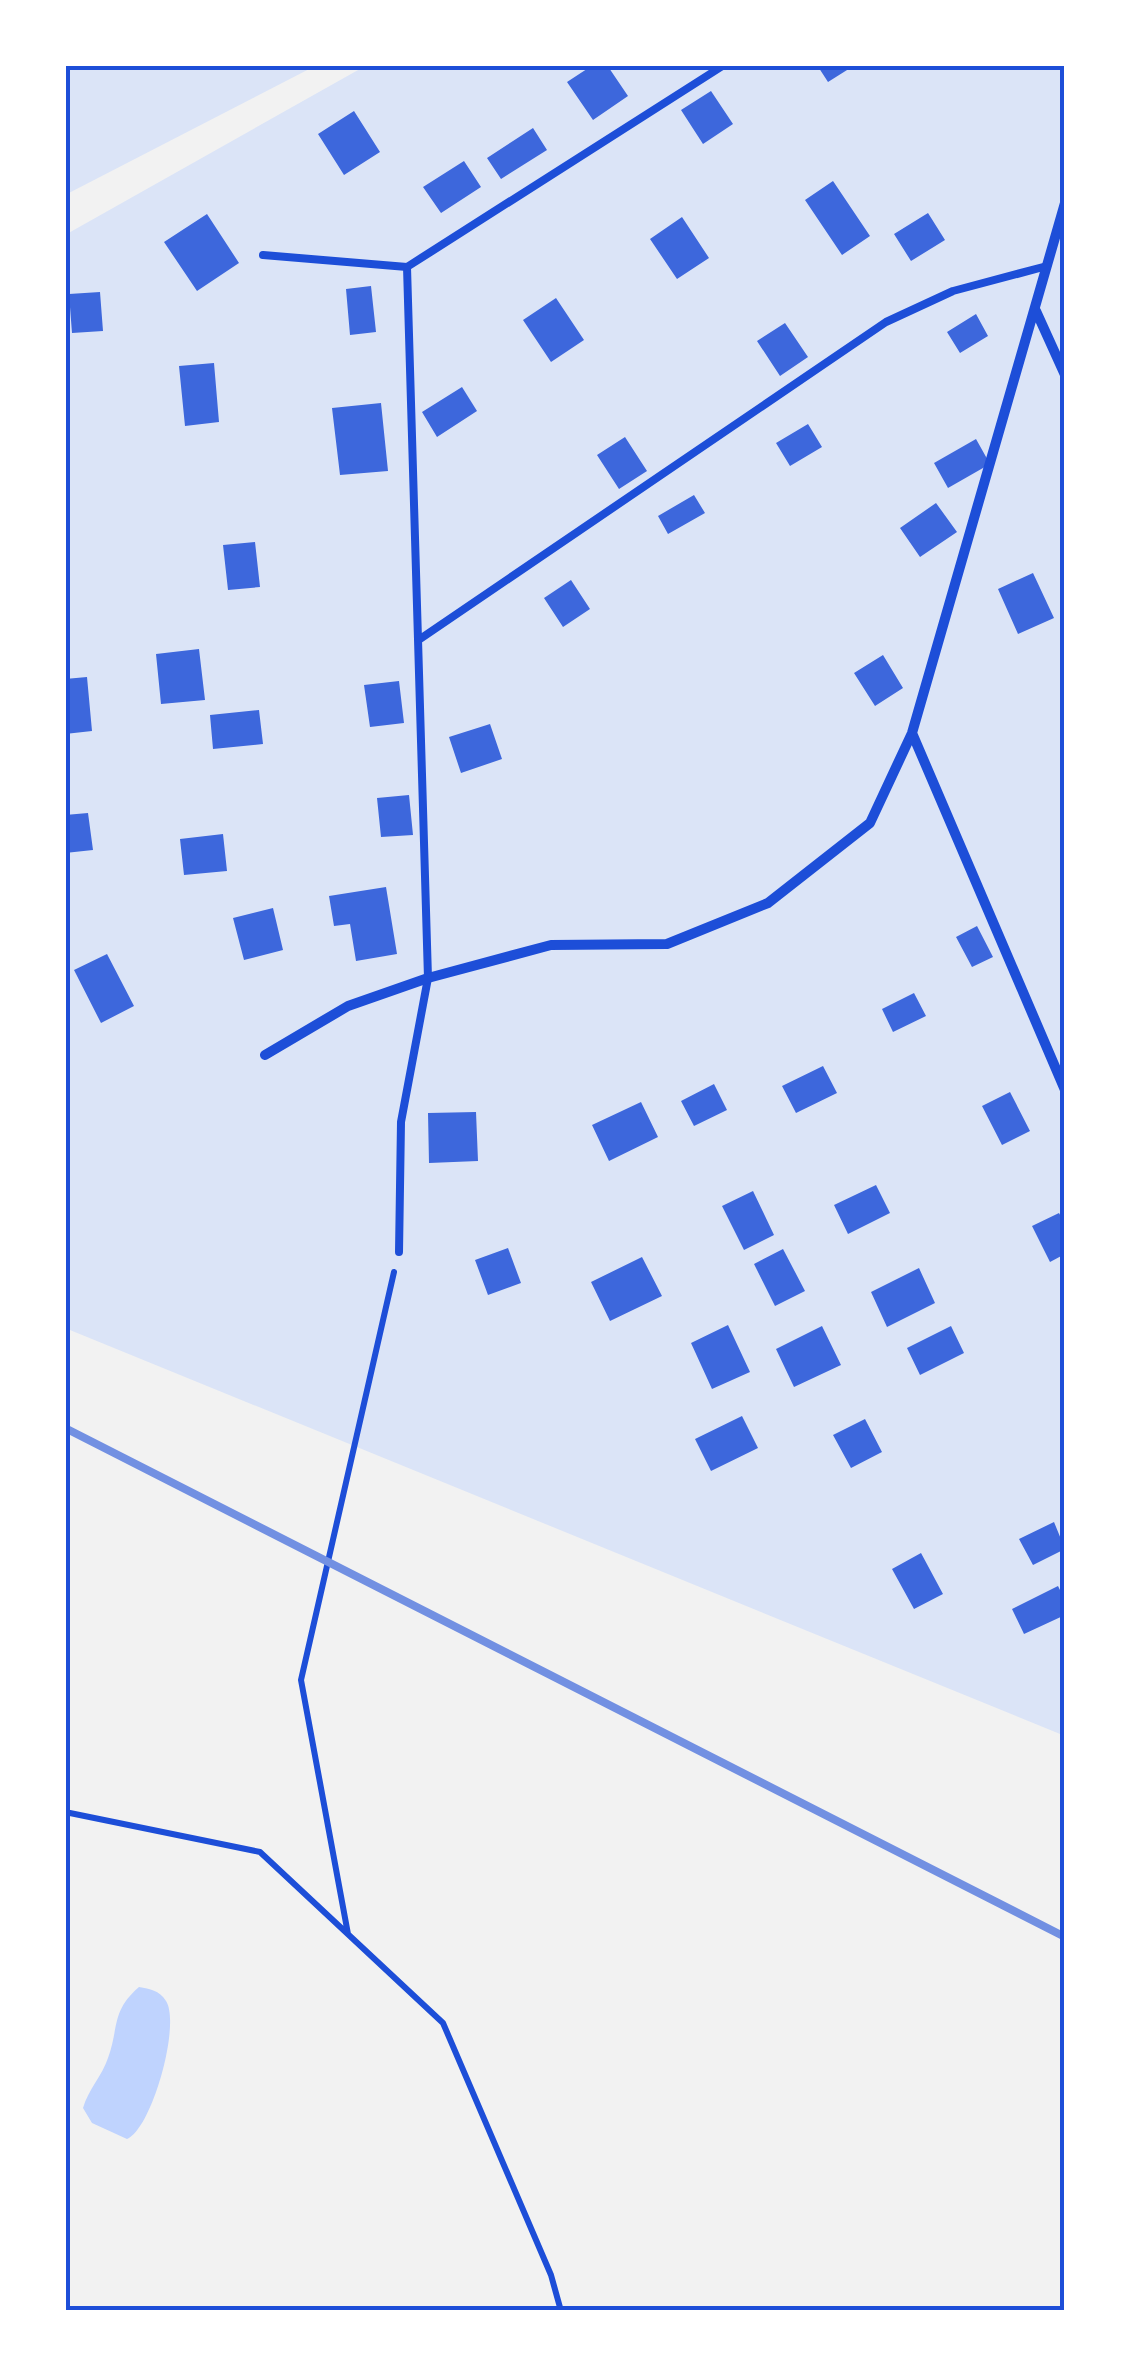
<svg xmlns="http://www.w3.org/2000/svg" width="1130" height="2376" viewBox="0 0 1130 2376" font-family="Inter,sans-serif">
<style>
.green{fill:#dbe4f7}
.water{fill:#bfd3fe}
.building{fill:#3d67dc}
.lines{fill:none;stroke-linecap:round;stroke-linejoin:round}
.path{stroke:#1d4ed8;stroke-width:6}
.service{stroke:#1d4ed8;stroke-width:8}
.minor{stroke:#1d4ed8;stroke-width:10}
.rail{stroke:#7290e2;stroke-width:8}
.neatline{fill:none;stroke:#1d4ed8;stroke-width:4}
</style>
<rect width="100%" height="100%" fill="#f2f2f2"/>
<path class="green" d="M 65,65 L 317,65 L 65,195 Z
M 367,65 L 1065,65 L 1065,1736 L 65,1328 L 65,235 Z"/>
<path class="water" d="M 139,1987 C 150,1989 159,1990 166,2001 C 181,2024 152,2129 127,2139 L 92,2123 L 83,2108 C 88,2090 102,2076 108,2058 C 119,2028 111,2011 139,1987 Z"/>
<path class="building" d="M 593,65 L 607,65 L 628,96 L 593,120 L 567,82 Z
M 817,65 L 855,65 L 828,82 Z
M 711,91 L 733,124 L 703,144 L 681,110 Z
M 354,111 L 380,152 L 344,175 L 318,134 Z
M 533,128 L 547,150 L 501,179 L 487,158 Z
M 464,161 L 481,187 L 441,213 L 423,187 Z
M 833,181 L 870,236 L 842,255 L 805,200 Z
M 928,213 L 945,240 L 911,261 L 894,234 Z
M 207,214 L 239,263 L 197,291 L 164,242 Z
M 682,217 L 709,258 L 677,279 L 650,239 Z
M 371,286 L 376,332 L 350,335 L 346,289 Z
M 100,292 L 103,331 L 72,333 L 69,294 Z
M 556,298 L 584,340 L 551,362 L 523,320 Z
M 976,314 L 988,336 L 960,353 L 947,332 Z
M 785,323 L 808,357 L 780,376 L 757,341 Z
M 214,363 L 219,422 L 185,426 L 179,366 Z
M 462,387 L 477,411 L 437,437 L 422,412 Z
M 381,403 L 388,471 L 340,475 L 332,408 Z
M 808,424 L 822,447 L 790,466 L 776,443 Z
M 625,437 L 647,471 L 619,489 L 597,455 Z
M 976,439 L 990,464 L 948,488 L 934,463 Z
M 694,495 L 705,513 L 668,534 L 658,516 Z
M 936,503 L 957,532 L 920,557 L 900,528 Z
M 255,542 L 260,587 L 228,590 L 223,545 Z
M 1033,573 L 1054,618 L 1018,634 L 998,589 Z
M 571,580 L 590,609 L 563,627 L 544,598 Z
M 199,649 L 205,700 L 161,704 L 156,654 Z
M 883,655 L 903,688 L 875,706 L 854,673 Z
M 87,677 L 92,731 L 65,734 L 65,679 Z
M 399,681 L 404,723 L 370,727 L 364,685 Z
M 259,710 L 263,744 L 213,749 L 210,715 Z
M 490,724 L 502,759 L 461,773 L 449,737 Z
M 409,795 L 413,835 L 381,837 L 377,798 Z
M 88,813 L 93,850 L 65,853 L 65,815 Z
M 223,834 L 227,871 L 184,875 L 180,839 Z
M 386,887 L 397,954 L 356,961 L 350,924 L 334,926 L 329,896 Z
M 273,908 L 283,950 L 244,960 L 233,918 Z
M 977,926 L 993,957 L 972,967 L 956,937 Z
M 107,954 L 134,1006 L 101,1023 L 74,970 Z
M 914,993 L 926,1016 L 893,1032 L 882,1009 Z
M 823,1066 L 837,1093 L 796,1113 L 782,1086 Z
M 714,1084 L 727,1110 L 694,1126 L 681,1101 Z
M 1010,1092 L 1030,1131 L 1002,1145 L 982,1106 Z
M 641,1102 L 658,1137 L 609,1161 L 592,1125 Z
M 476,1112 L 478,1161 L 429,1163 L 428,1113 Z
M 876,1185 L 890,1213 L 848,1234 L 834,1205 Z
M 753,1191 L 774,1235 L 744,1250 L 722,1206 Z
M 1059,1213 L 1065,1224 L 1065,1254 L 1050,1262 L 1032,1226 Z
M 508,1248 L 521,1283 L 488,1295 L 475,1260 Z
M 783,1249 L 805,1291 L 775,1306 L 754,1264 Z
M 642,1257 L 662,1296 L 610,1321 L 591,1282 Z
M 919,1268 L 935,1303 L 887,1327 L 871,1292 Z
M 728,1325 L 750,1372 L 712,1389 L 691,1343 Z
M 822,1326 L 841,1365 L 794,1387 L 776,1349 Z
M 951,1326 L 964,1353 L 920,1375 L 907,1348 Z
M 742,1416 L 758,1448 L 711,1471 L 695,1439 Z
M 865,1419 L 882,1452 L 851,1468 L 833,1435 Z
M 1054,1522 L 1065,1549 L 1033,1565 L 1019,1539 Z
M 921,1553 L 943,1594 L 914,1609 L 892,1569 Z
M 1058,1586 L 1065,1600 L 1065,1615 L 1024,1634 L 1012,1609 Z"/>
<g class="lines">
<path class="path" d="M 65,1812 L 260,1852 L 443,2023 L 551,2275 L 561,2311
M 348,1934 L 301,1680 L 394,1272"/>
<path class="service" d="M 263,255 L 407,267 L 724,65
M 420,639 L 886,322 L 953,291 L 1047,266
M 399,1252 L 401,1122 L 428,978 L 407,267"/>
<path class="minor" d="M 1036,311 L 1065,375
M 912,733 L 1065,1090
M 265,1055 L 348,1006 L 428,978 L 551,945 L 667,944 L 768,903 L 870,823 L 912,733 L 1065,203"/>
<path class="rail" d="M 65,1428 L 1065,1937"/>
</g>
<rect width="1130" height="2376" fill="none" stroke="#ffffff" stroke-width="135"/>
<rect x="68" y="68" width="994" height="2240" class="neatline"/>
</svg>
